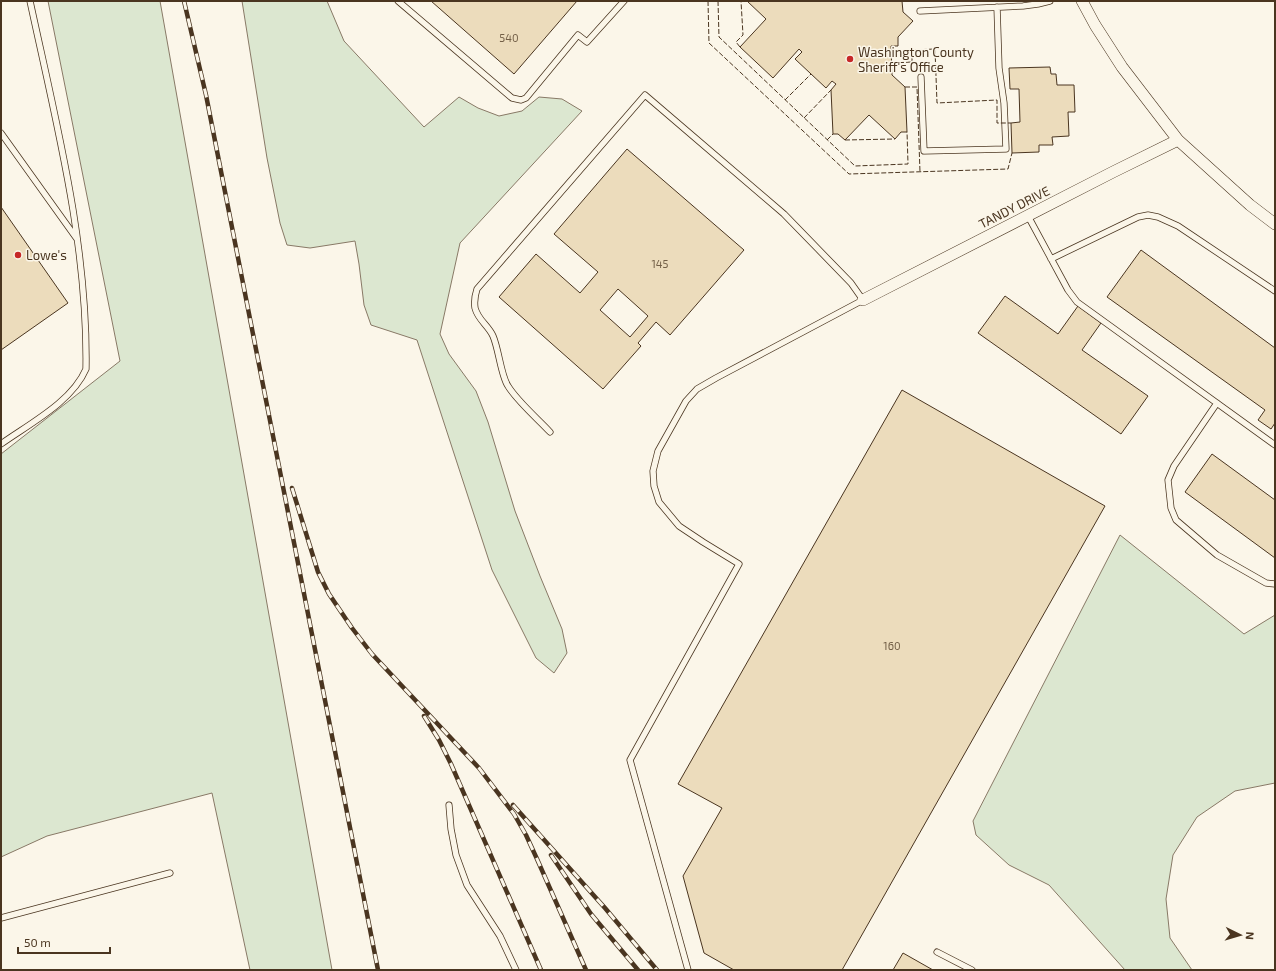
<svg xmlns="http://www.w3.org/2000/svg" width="1276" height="971" viewBox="0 0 1276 971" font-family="'Exo 2',sans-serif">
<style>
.green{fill:#dce7d0;stroke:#887966}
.building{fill:#ecdcbc;stroke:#4a3520;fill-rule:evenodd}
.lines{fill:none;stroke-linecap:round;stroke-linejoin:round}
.lane-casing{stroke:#4a3520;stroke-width:7}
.street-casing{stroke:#4a3520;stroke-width:12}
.lane{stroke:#fbf6e9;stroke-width:5.5}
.street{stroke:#fbf6e9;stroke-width:11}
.rail-casing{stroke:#4a3520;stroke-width:4.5}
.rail{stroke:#fbf6e9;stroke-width:3;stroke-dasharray:9;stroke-linecap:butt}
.fence{stroke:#4a3520;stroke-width:1;stroke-dasharray:5 2;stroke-linecap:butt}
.poi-dot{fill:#c62828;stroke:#fbf6e9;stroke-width:1.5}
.labels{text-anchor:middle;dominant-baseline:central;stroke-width:3;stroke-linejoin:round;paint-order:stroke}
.number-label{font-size:11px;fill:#725f47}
.poi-label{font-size:13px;fill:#4a3520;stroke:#fbf6e9;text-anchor:start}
.street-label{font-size:13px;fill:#4a3520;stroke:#fbf6e9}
</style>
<rect width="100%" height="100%" fill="#fbf6e9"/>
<path class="green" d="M 48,1 L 160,1 L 332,970 L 250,970 L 212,793 L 47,836 L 1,857 L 1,454 L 120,361 Z
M 242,1 L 327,1 L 344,41 L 424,127 L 459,97 L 478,108 L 499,116 L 522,111 L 539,97 L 562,99 L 582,111 L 460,243 L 440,334 L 449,354 L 476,391 L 488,422 L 515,511 L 540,576 L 562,629 L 567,653 L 554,673 L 536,658 L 492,570 L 417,340 L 371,325 L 364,305 L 359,264 L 355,241 L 310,248 L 287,245 L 280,223 L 267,158 Z
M 1120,535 L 1244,634 L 1275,615 L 1275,783 L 1235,791 L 1197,817 L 1173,855 L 1166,899 L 1170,938 L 1192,970 L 1125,970 L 1049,885 L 1009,865 L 976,835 L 973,821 Z"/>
<path class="building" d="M 431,1 L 577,1 L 514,74 Z
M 747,1 L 902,1 L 903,12 L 913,21 L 898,37 L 898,46 L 891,46 L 892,75 L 905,87 L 907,132 L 901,132 L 895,139 L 869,115 L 845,140 L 838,134 L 833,134 L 831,90 L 836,84 L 832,81 L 826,88 L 795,59 L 802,52 L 799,49 L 773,78 L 740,47 L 766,19 Z
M 1050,67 L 1051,74 L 1056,74 L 1057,85 L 1074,85 L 1075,112 L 1068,112 L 1069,136 L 1052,137 L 1053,145 L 1039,145 L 1039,152 L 1012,153 L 1011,123 L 1020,122 L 1019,89 L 1010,89 L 1009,68 Z
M 627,149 L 744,250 L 670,335 L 656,322 L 638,343 L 641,346 L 603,389 L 499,297 L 536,254 L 580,293 L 598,272 L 554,234 ZM 618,289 L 648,316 L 630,337 L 600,310 Z
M 1,207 L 68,303 L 1,350 Z
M 1141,250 L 1275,348 L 1275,423 L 1271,429 L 1258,420 L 1265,410 L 1107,297 Z
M 1005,296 L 1058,334 L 1078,306 L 1101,323 L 1082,350 L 1148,396 L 1121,434 L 978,333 Z
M 902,390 L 1105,506 L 842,970 L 734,970 L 704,953 L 683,876 L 722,808 L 678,784 Z
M 1212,454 L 1275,500 L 1275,558 L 1185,492 Z
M 903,953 L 933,970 L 893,970 Z"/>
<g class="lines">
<defs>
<path id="lane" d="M 398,1 L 512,98 L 521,100 L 526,98 L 578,35 L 587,42 L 624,1
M 920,11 L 1023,6 L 1038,4 L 1050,1
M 921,77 L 924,151 L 1006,149 L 1004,103 L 999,68 L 997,7
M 1,133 L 77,239
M 1028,216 L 1068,290 L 1077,302 L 1275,445
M 1051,259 L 1138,217 L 1148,215 L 1158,217 L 1178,226 L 1275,291
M 1217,403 L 1174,466 L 1168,480 L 1171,508 L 1176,520 L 1217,555 L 1266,583 L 1275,584
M 550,432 C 538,419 517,401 508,386 C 501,376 499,350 493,336 C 488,325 478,320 475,308 C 474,301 475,295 477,289 L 645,95 L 784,214 L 851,283 L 863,300 L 716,378 L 697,389 L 686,401 L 658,451 L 653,471 L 654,486 L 659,502 L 679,526 L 703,542 L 739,564 L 630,760 L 688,970
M 1,444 C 29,424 72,402 86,369 C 88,244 56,122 30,1
M 449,805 L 451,829 L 456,855 L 467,885 L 500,936 L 516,970
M 1,918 L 170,873
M 937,952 L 972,970"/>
<path id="street" d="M 1082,1 L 1095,25 L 1122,67 L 1178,140 L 1250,205 L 1275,224
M 863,300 L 1113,172 L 1178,140"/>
</defs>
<use href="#lane" class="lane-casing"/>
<use href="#street" class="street-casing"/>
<use href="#lane" class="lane"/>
<use href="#street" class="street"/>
<defs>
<path id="rail" d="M 184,1 L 206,95 L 378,970
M 292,488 L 318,572 L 329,594 L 352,628 L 372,654 L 479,768 L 514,814 L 526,835 L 537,859 L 586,970
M 424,716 L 439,740 L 451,764 L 541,970
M 513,805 L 605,908 L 657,970
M 551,855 L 591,914 L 638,970"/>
</defs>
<use href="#rail" class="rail-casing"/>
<use href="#rail" class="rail"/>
<path class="fence" d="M 708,1 L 709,43 L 849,174 L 1008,169 L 1012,153
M 718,1 L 719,37 L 855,166 L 908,164 L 907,132
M 740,47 L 736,42 L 743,35 L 741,1
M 892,63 L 912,62 L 912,50 L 935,49 L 937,103 L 997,100 L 997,123 L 1011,123
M 905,87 L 917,87 L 920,172
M 785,100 L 811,74
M 804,118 L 831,90
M 827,140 L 833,134
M 845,140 L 895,139"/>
</g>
<g class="poi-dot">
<circle cx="850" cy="59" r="4"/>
<circle cx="18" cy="255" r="4"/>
</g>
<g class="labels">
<g class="number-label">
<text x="509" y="37">540</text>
<text x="660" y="263">145</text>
<text x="892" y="645">160</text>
</g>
<g class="poi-label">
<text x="858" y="52">Washington County<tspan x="858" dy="15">Sheriff's Office</tspan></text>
<text x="26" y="255">Lowe's</text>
</g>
<g class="street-label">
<text transform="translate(1014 207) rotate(-27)">TANDY DRIVE</text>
</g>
</g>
<rect width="1276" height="971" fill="none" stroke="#4a3520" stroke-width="4"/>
<g transform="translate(1240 935) rotate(95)" stroke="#fbf6e9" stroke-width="3" paint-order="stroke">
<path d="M0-3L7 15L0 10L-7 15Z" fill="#4a3520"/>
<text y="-6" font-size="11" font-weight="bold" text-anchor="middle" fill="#4a3520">N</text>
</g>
<path d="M18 947v6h92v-6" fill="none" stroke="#4a3520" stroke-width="2"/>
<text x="24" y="947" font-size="12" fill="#4a3520" stroke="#fbf6e9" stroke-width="3" paint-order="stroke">50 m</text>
</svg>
